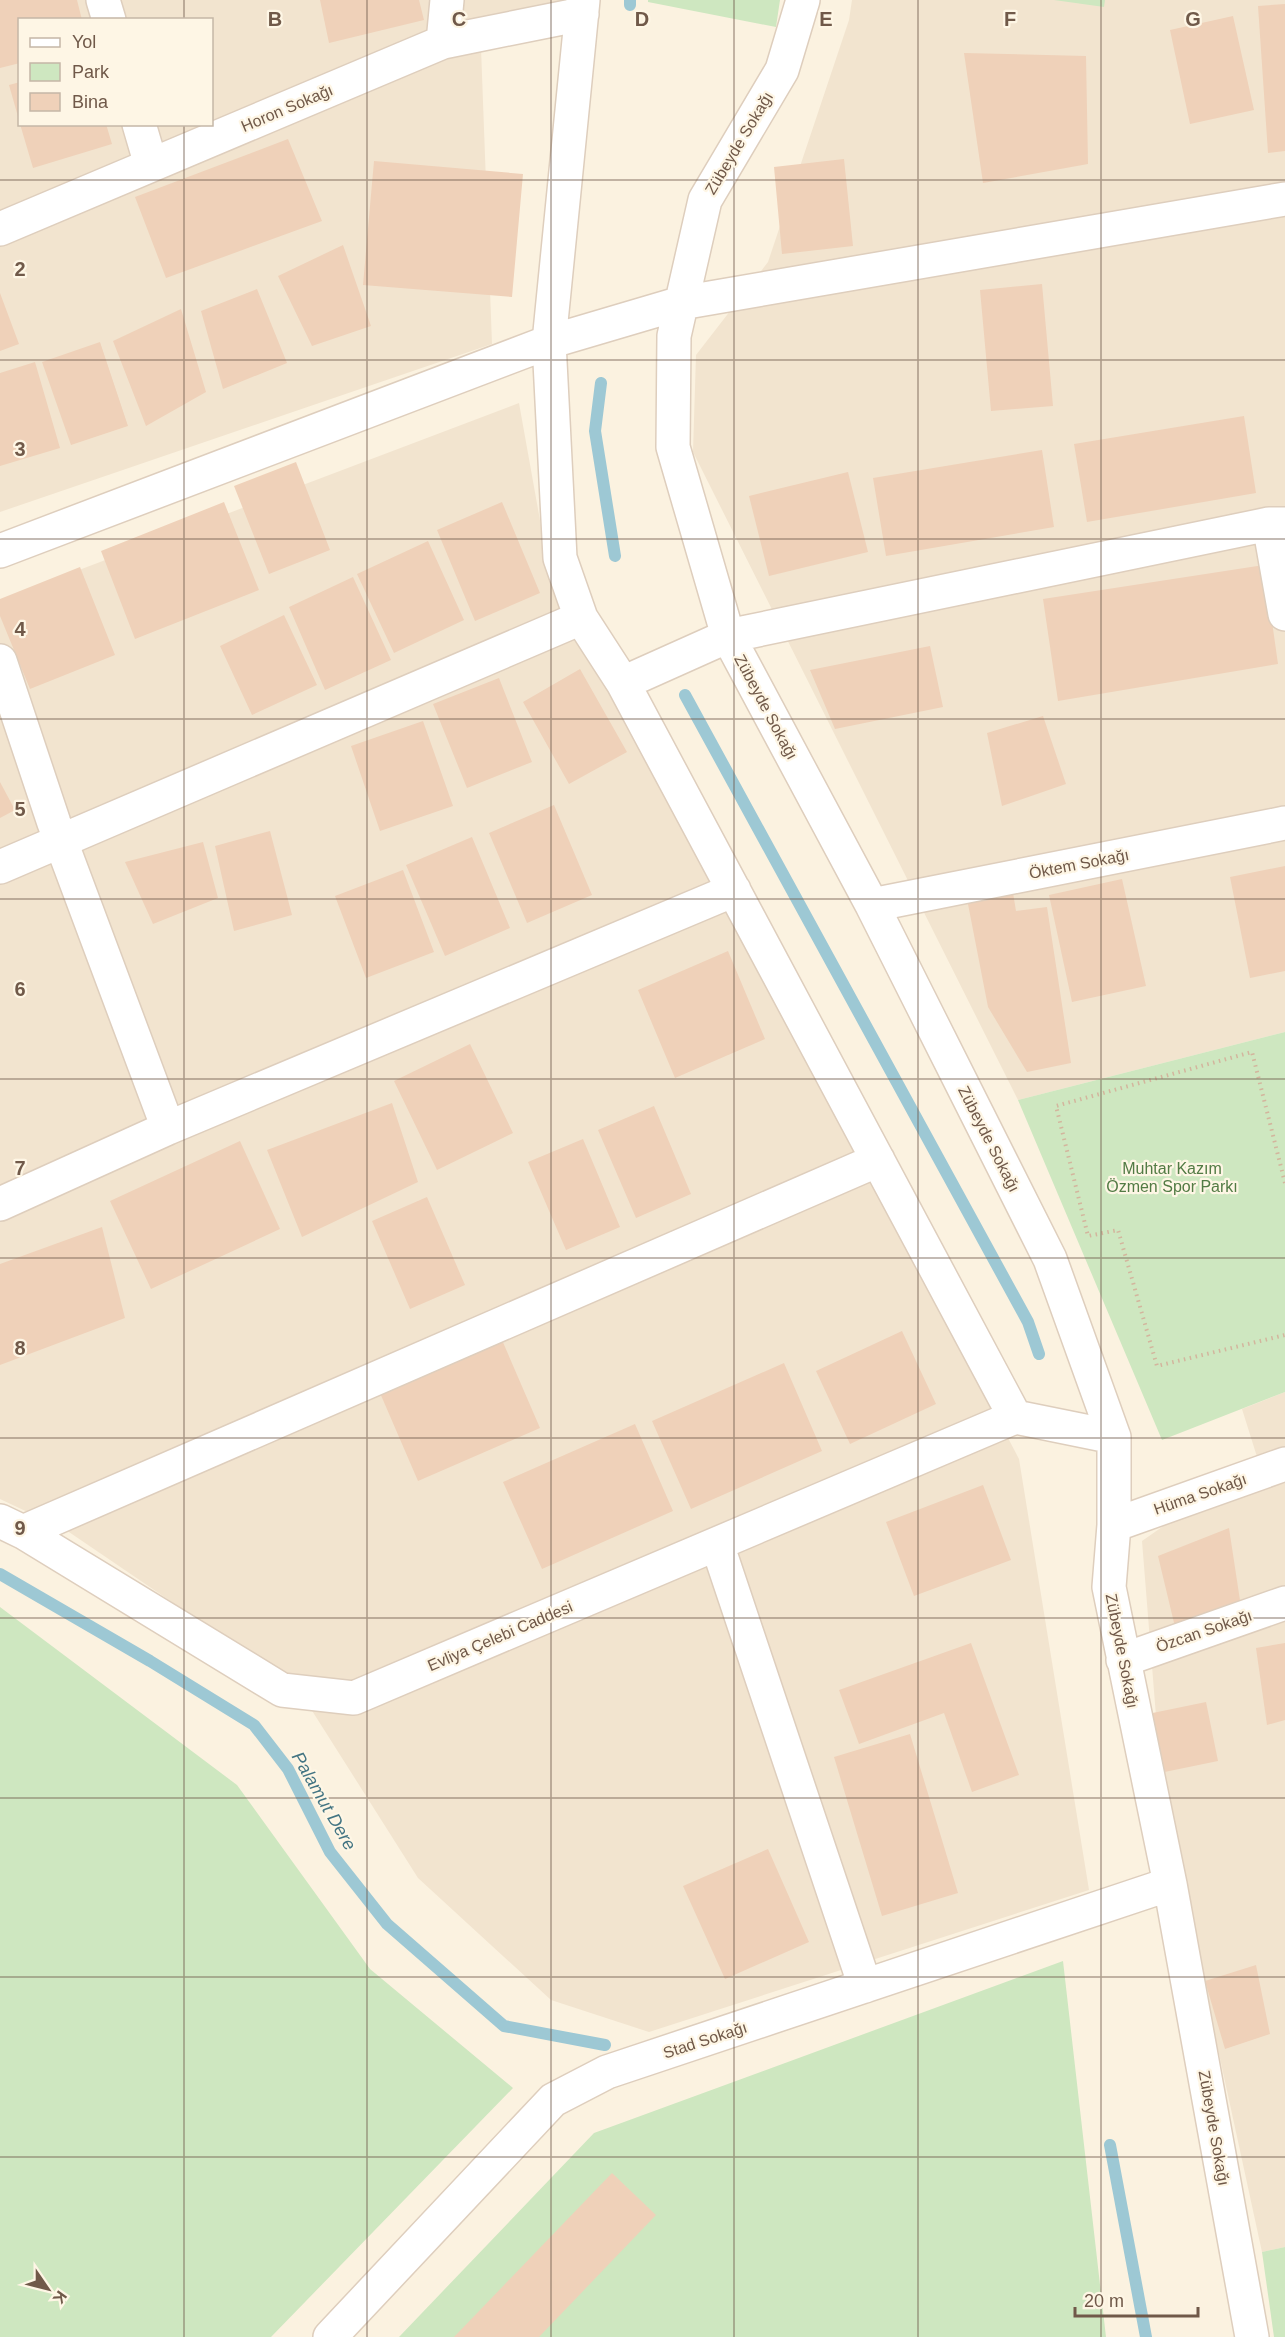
<svg xmlns="http://www.w3.org/2000/svg" width="1285" height="2337" viewBox="0 0 1285 2337" font-family="Arial,sans-serif">
<style>
.residential{fill:#f2e4cf;fill-rule:evenodd}
.green{fill:#cee7c0}
.lines{fill:none;stroke-linecap:round;stroke-linejoin:round}
.stream{stroke:#9dc8d4;stroke-width:12}
.building{fill:#efd1b9}
.minor-casing{stroke:#decebd;stroke-width:36}
.path{stroke:#d3b59d;stroke-width:4;stroke-dasharray:1.5 4.5;stroke-linecap:butt}
.minor{stroke:#fff;stroke-width:33}
.grid{fill:none;stroke:#705949;stroke-width:1.5;stroke-opacity:0.55}
.labels{text-anchor:middle;dominant-baseline:central;stroke-width:4.5;stroke-linejoin:round;paint-order:stroke}
.street-label{font-size:16px;fill:#705949;stroke:#fef6e5}
.park-label{font-size:16px;fill:#527b44;stroke:#fef6e5}
.water-label{font-size:18px;font-style:italic;fill:#447583;stroke:#fef6e5}
.grid-label{font-size:20px;text-anchor:middle;font-weight:bold;fill:#705949;stroke:#fef6e5;stroke-width:4.5;stroke-linejoin:round;paint-order:stroke}
</style>
<rect width="100%" height="100%" fill="#fbf2e0"/>
<path class="residential" d="M 0,0 L 578,0 L 480,21 L 492,344 L 0,512 ZM 20,20 L 212,20 L 212,124 L 20,124 Z
M 852,0 L 1285,0 L 1285,1032 L 1018,1100 L 693,452 L 696,355 L 768,262 L 849,20 Z
M 519,403 L 548,565 L 1019,1459 L 1089,1890 L 649,2032 L 551,2000 L 418,1878 L 297,1687 L 66,1530 L 0,1499 L 0,600 Z
M 1285,1392 L 1285,2247 L 1262,2252 L 1162,1791 L 1142,1541 L 1258,1460 L 1242,1409 Z"/>
<path class="green" d="M 648,0 L 780,0 L 776,27 L 648,2 Z
M 1054,0 L 1105,0 L 1104,7 Z
M 1285,1032 L 1285,1392 L 1162,1440 L 1018,1100 Z
M 0,1607 L 237,1785 L 370,1969 L 513,2088 L 271,2337 L 0,2337 Z
M 1063,1961 L 1106,2337 L 399,2337 L 594,2133 Z
M 1285,2247 L 1285,2337 L 1274,2337 L 1262,2252 Z"/>
<g class="lines">
<path class="stream" d="M 630,0 L 630,5
M 601,383 L 595,431 L 615,556
M 685,695 L 1028,1322 L 1039,1354
M 0,1574 L 150,1661 L 254,1725 L 288,1769 L 330,1852 L 387,1924 L 504,2026 L 605,2045
M 1110,2145 L 1146,2337"/>
</g>
<path class="building" d="M 0,0 L 77,0 L 82,20 L 20,20 L 20,63 L 0,68 Z
M 320,0 L 419,0 L 424,20 L 329,43 Z
M 1285,4 L 1285,151 L 1268,153 L 1258,6 Z
M 1233,16 L 1254,110 L 1190,124 L 1170,30 Z
M 964,53 L 1086,56 L 1088,164 L 983,183 Z
M 20,82 L 20,120 L 19,120 L 9,85 Z
M 20,124 L 106,124 L 112,144 L 33,168 Z
M 288,139 L 322,221 L 166,278 L 135,197 Z
M 844,159 L 853,246 L 782,254 L 774,167 Z
M 374,161 L 523,174 L 512,297 L 363,285 Z
M 343,245 L 371,326 L 312,346 L 278,276 Z
M 1042,284 L 1053,406 L 991,411 L 980,290 Z
M 257,289 L 287,363 L 223,389 L 201,311 Z
M 0,293 L 19,344 L 0,351 Z
M 181,309 L 206,392 L 146,426 L 113,341 Z
M 100,342 L 128,426 L 71,445 L 42,362 Z
M 35,362 L 60,448 L 0,466 L 0,373 Z
M 1244,416 L 1256,493 L 1087,522 L 1074,444 Z
M 1042,450 L 1054,527 L 886,556 L 873,478 Z
M 296,462 L 330,550 L 269,574 L 234,486 Z
M 848,472 L 868,552 L 769,576 L 749,496 Z
M 224,502 L 259,590 L 135,639 L 101,551 Z
M 502,502 L 540,593 L 475,621 L 437,530 Z
M 428,541 L 464,620 L 394,653 L 357,574 Z
M 1264,565 L 1278,664 L 1058,701 L 1043,599 Z
M 80,567 L 115,655 L 30,689 L 0,616 L 0,599 Z
M 353,577 L 391,660 L 325,690 L 289,607 Z
M 284,615 L 317,685 L 252,715 L 220,646 Z
M 930,646 L 943,707 L 835,729 L 810,670 Z
M 580,669 L 627,752 L 569,784 L 523,702 Z
M 499,678 L 532,762 L 467,788 L 433,704 Z
M 1043,716 L 1066,784 L 1002,806 L 987,733 Z
M 423,721 L 453,806 L 380,831 L 351,746 Z
M 0,782 L 15,810 L 0,818 Z
M 554,805 L 592,895 L 527,923 L 489,833 Z
M 270,831 L 292,915 L 234,931 L 215,846 Z
M 472,837 L 510,928 L 445,956 L 406,865 Z
M 203,842 L 218,898 L 153,924 L 125,862 Z
M 1285,866 L 1285,971 L 1250,978 L 1230,877 Z
M 403,870 L 434,952 L 366,978 L 335,896 Z
M 1122,879 L 1146,986 L 1072,1002 L 1049,895 Z
M 1013,893 L 1016,911 L 1047,907 L 1071,1063 L 1027,1072 L 988,1007 L 967,899 Z
M 728,951 L 765,1039 L 675,1078 L 638,990 Z
M 470,1044 L 513,1133 L 437,1170 L 394,1081 Z
M 392,1103 L 418,1182 L 302,1237 L 267,1150 Z
M 654,1106 L 691,1194 L 636,1218 L 598,1130 Z
M 583,1139 L 620,1227 L 566,1250 L 528,1162 Z
M 240,1141 L 280,1229 L 151,1289 L 110,1201 Z
M 427,1197 L 465,1285 L 410,1309 L 372,1221 Z
M 102,1227 L 125,1318 L 0,1365 L 0,1264 Z
M 902,1331 L 936,1404 L 850,1444 L 816,1371 Z
M 502,1340 L 540,1428 L 418,1481 L 380,1393 Z
M 784,1363 L 822,1451 L 691,1509 L 652,1421 Z
M 635,1424 L 673,1511 L 542,1569 L 503,1482 Z
M 983,1485 L 1011,1560 L 914,1596 L 886,1522 Z
M 1229,1528 L 1241,1607 L 1175,1627 L 1158,1556 Z
M 971,1643 L 1019,1775 L 972,1792 L 944,1713 L 859,1744 L 839,1690 Z
M 1285,1643 L 1285,1720 L 1267,1725 L 1256,1648 Z
M 1206,1702 L 1218,1761 L 1150,1775 L 1138,1716 Z
M 910,1734 L 958,1893 L 882,1916 L 834,1757 Z
M 768,1849 L 809,1942 L 725,1979 L 683,1886 Z
M 1256,1965 L 1270,2034 L 1225,2049 L 1205,1981 Z
M 612,2173 L 656,2215 L 539,2337 L 454,2337 Z"/>
<g class="lines">
<defs>
<path id="minor" d="M 103,0 L 109,20
M 583,0 L 549,342 L 560,558 L 581,618 L 623,683 L 1015,1417
M 803,0 L 782,70 L 705,200 L 674,336 L 673,447 L 728,636 L 872,905 L 1050,1259 L 1114,1437 L 1114,1525 L 1109,1587 L 1170,1884 L 1252,2337
M 443,42 L 447,0
M 139,124 L 151,165
M 0,229 L 443,42 L 582,14
M 1269,524 L 1285,614
M 0,551 L 549,342 L 681,303 L 1285,199
M 0,661 L 54,823 L 168,1128
M 623,683 L 728,636 L 1269,524 L 1285,524
M 0,867 L 581,618
M 872,905 L 1285,823
M 0,1204 L 168,1128 L 734,890
M 1015,1417 L 1114,1437
M 0,1521 L 23,1532 L 282,1690 L 354,1698 L 1015,1417
M 1114,1525 L 1285,1464
M 23,1532 L 878,1160
M 717,1544 L 865,1986
M 1123,1660 L 1285,1603
M 330,2337 L 553,2100 L 607,2072 L 1170,1884"/>
</defs>
<use href="#minor" class="minor-casing"/>
<path class="path" d="M 1285,1183 L 1252,1052 L 1056,1106 L 1088,1236 L 1118,1230 L 1157,1366 L 1285,1335"/>
<use href="#minor" class="minor"/>
</g>
<path class="grid" d="M 184,0 L 184,20M 367,0 L 367,2337M 551,0 L 551,2337M 734,0 L 734,2337M 918,0 L 918,2337M 1101,0 L 1101,2337M 184,124 L 184,2337M 0,180 L 1285,180M 0,360 L 1285,360M 0,539 L 1285,539M 0,719 L 1285,719M 0,899 L 1285,899M 0,1079 L 1285,1079M 0,1258 L 1285,1258M 0,1438 L 1285,1438M 0,1618 L 1285,1618M 0,1798 L 1285,1798M 0,1977 L 1285,1977M 0,2157 L 1285,2157"/>
<g class="labels">
<g class="street-label">
<text transform="translate(287 108) rotate(-23)">Horon Sokağı</text>
<text transform="translate(739 143) rotate(-59)">Zübeyde Sokağı</text>
<text transform="translate(766 707) rotate(62)">Zübeyde Sokağı</text>
<text transform="translate(1079 864) rotate(-11)">Öktem Sokağı</text>
<text transform="translate(989 1139) rotate(63)">Zübeyde Sokağı</text>
<text transform="translate(1200 1494) rotate(-19)">Hüma Sokağı</text>
<text transform="translate(1204 1631) rotate(-19)">Özcan Sokağı</text>
<text transform="translate(500 1636) rotate(-23)">Evliya Çelebi Caddesi</text>
<text transform="translate(1122 1651) rotate(79)">Zübeyde Sokağı</text>
<text transform="translate(705 2040) rotate(-18)">Stad Sokağı</text>
<text transform="translate(1214 2128) rotate(80)">Zübeyde Sokağı</text>
</g>
<g class="park-label">
<text x="1172" y="1168">Muhtar Kazım<tspan x="1172" dy="18">Özmen Spor Parkı</tspan></text>
</g>
<g class="water-label">
<text transform="translate(324 1801) rotate(60)">Palamut Dere</text>
</g>
</g>
<g class="grid-label">
<text x="275" y="26">B</text>
<text x="459" y="26">C</text>
<text x="642" y="26">D</text>
<text x="826" y="26">E</text>
<text x="1010" y="26">F</text>
<text x="1193" y="26">G</text>
<text x="20" y="276">2</text>
<text x="20" y="456">3</text>
<text x="20" y="636">4</text>
<text x="20" y="816">5</text>
<text x="20" y="996">6</text>
<text x="20" y="1175">7</text>
<text x="20" y="1355">8</text>
<text x="20" y="1535">9</text>
</g>
<rect x="18" y="18" width="195" height="108" fill="#fef6e5" stroke="#c5b7a7" stroke-width="1.5"/>
<rect x="30" y="38" width="30" height="9" fill="#ffffff" stroke="#c5b7a7" stroke-width="1.5"/>
<text x="72" y="48" font-size="18" fill="#705949">Yol</text>
<rect x="30" y="63" width="30" height="18" fill="#cee7c0" stroke="#c5b7a7" stroke-width="1.5"/>
<text x="72" y="78" font-size="18" fill="#705949">Park</text>
<rect x="30" y="93" width="30" height="18" fill="#efd1b9" stroke="#c5b7a7" stroke-width="1.5"/>
<text x="72" y="108" font-size="18" fill="#705949">Bina</text>
<g transform="translate(48 2289) rotate(125)" stroke="#fef6e5" stroke-width="4.5" paint-order="stroke">
<path d="M0-4.5L10 22L0 15L-10 22Z" fill="#705949"/>
<text y="-9" font-size="16" font-weight="bold" text-anchor="middle" fill="#705949">K</text>
</g>
<path d="M1075 2307v9h123v-9" fill="none" stroke="#705949" stroke-width="3"/>
<text x="1084" y="2307" font-size="18" fill="#705949" stroke="#fef6e5" stroke-width="4.5" paint-order="stroke">20 m</text>
</svg>
